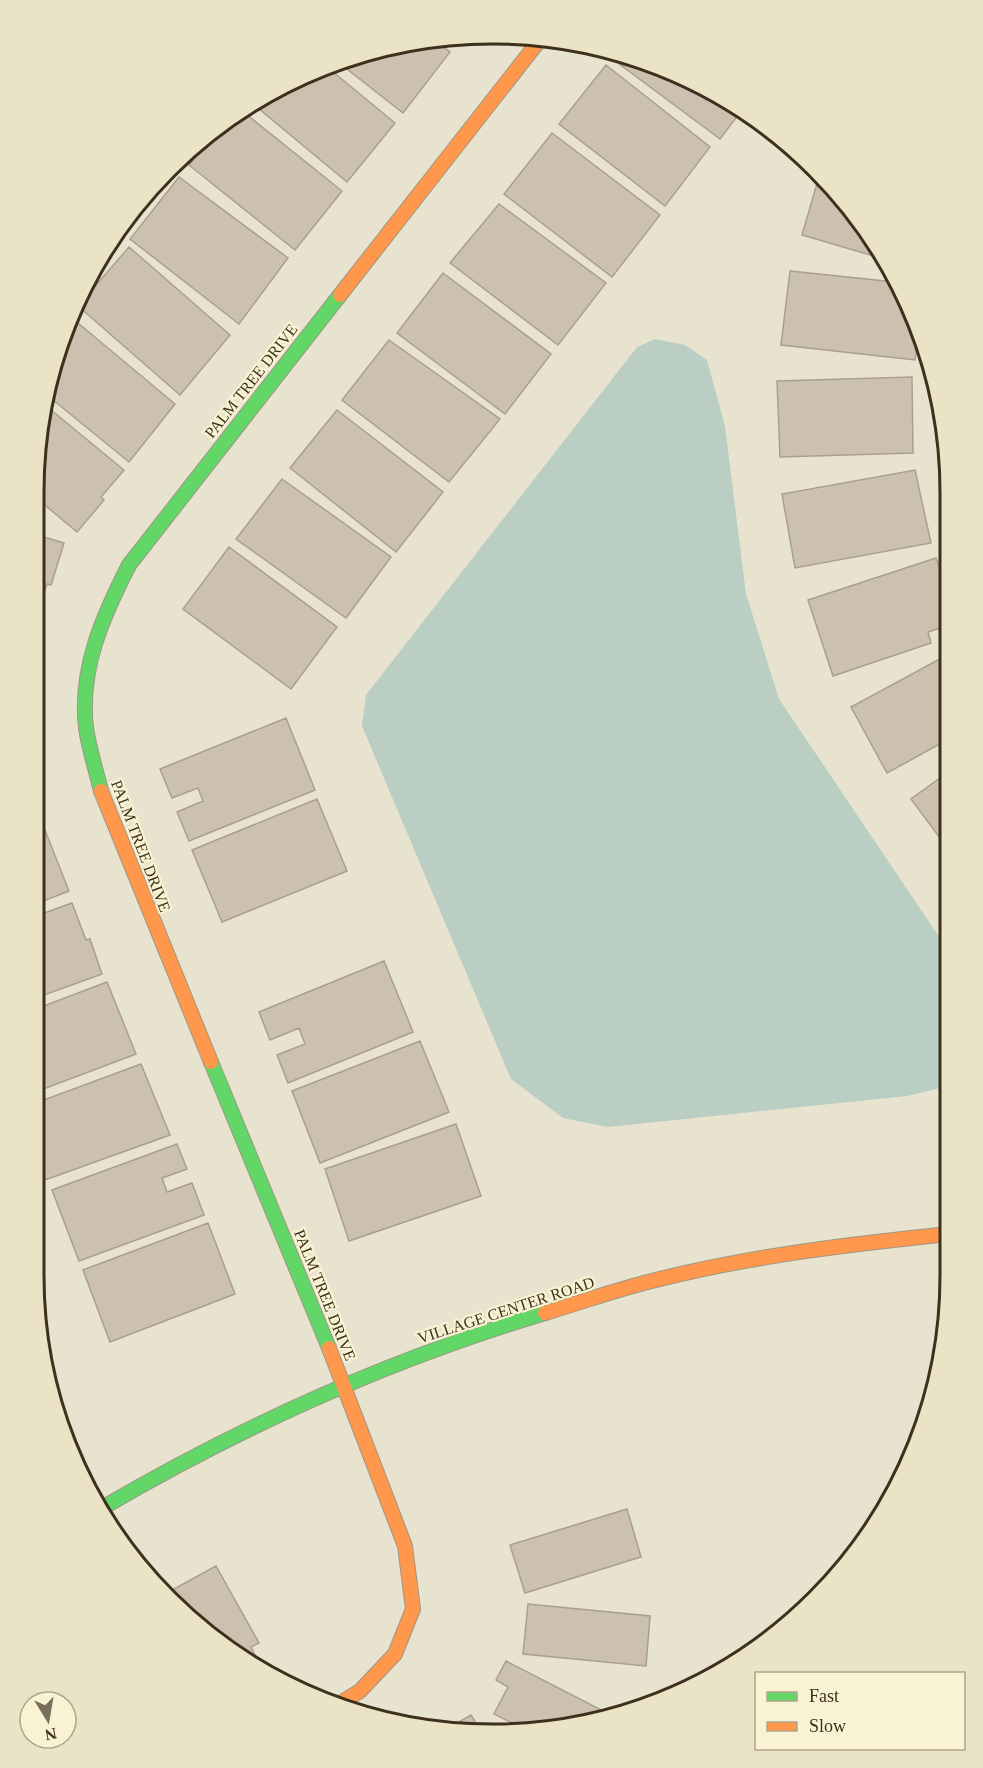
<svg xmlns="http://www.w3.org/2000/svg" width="983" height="1768" viewBox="0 0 983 1768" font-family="'Times New Roman',serif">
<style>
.water{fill:#bacec4}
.building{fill:#ccc1af;stroke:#a99f8d;stroke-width:1.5}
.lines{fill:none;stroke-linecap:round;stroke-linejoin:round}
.fast-casing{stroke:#9d9787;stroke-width:16}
.slow-casing{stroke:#9d9787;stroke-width:16}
.fast{stroke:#63d668;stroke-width:14}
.slow{stroke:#ff974d;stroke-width:14}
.labels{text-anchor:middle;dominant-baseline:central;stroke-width:4.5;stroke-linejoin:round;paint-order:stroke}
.street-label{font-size:16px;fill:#3d311d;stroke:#f9f3d4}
.rim{fill:none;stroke:#3d311d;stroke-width:3}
</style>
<rect width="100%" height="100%" fill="#e8e3ce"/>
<path class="water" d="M 655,339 L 685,345 L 707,360 L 725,426 L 746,594 L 779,699 L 948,950 L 948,1086 L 907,1096 L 608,1127 L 563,1118 L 511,1079 L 362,726 L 366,695 L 637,347 Z"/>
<path class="building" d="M 433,39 L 450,52 L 403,113 L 338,62 L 373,49 Z
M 614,52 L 639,57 L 721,95 L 742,110 L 720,139 L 610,57 Z
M 606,65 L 710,147 L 665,206 L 559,124 Z
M 326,66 L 395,123 L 347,182 L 252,103 L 289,80 Z
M 241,110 L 342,191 L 295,250 L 189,165 L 228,118 Z
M 552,133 L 660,215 L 612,277 L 504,194 Z
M 820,173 L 873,237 L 884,259 L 802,235 Z
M 179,177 L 288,258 L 239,324 L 130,239 Z
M 499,204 L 606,283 L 558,345 L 450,263 Z
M 129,247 L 230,335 L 180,395 L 78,306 Z
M 790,271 L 895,282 L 919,330 L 915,360 L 781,345 Z
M 443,273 L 551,354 L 505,414 L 397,333 Z
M 72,318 L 175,404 L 129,462 L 47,395 L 57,344 Z
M 389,340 L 500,419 L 449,482 L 342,400 Z
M 912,377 L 913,453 L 780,457 L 777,381 Z
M 45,405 L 124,470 L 101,497 L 104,500 L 77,532 L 34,496 L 34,462 Z
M 337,410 L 443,492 L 396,552 L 290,468 Z
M 915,470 L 931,543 L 795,568 L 782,494 Z
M 282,479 L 391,557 L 346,618 L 236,539 Z
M 34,534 L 64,543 L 51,585 L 47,584 L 37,615 L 34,614 Z
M 229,547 L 337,627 L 291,689 L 183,609 Z
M 936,558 L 947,590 L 947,626 L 928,632 L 931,643 L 833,676 L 808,600 Z
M 947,655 L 947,740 L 887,773 L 851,707 Z
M 286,718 L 315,790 L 189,841 L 177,812 L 203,801 L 198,788 L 172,798 L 160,769 Z
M 947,773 L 948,849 L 911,799 Z
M 317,799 L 347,871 L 222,922 L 192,850 Z
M 41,820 L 69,891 L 33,905 L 34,823 Z
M 72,903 L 86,940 L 90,939 L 102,974 L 33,999 L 33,917 Z
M 384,961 L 413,1032 L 288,1083 L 277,1055 L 305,1044 L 299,1028 L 270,1040 L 259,1012 Z
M 107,982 L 136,1054 L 33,1093 L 33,1010 Z
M 420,1041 L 449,1112 L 320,1163 L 292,1091 Z
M 141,1064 L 170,1135 L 42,1181 L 33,1159 L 33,1104 Z
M 456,1124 L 481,1196 L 349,1241 L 325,1169 Z
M 177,1144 L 187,1169 L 162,1178 L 167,1192 L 192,1183 L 204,1215 L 79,1261 L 52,1190 Z
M 208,1223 L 235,1294 L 110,1342 L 83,1270 Z
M 627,1509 L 641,1557 L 525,1593 L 510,1545 Z
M 216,1566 L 259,1643 L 251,1647 L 256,1657 L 250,1660 L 253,1665 L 236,1658 L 180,1605 L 172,1590 Z
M 528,1604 L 650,1616 L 646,1666 L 523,1654 Z
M 506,1661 L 609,1714 L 530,1732 L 494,1714 L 508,1687 L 496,1680 Z
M 471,1715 L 480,1730 L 450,1727 Z"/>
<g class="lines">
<defs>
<path id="fast" d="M 101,791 C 96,770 89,749 86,728 C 79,669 103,616 129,565 L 340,295
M 211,1062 L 329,1348
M 102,1508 C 242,1426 389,1360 545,1313"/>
<path id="slow" d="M 340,295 L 542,37
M 101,791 L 211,1062
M 545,1313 C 585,1301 624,1287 664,1278 C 757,1255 853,1244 949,1234
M 329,1348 L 405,1546 L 413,1609 L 395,1654 L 360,1691 L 339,1704"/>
</defs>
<use href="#fast" class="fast-casing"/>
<use href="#slow" class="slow-casing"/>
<use href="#fast" class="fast"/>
<use href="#slow" class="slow"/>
</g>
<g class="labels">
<g class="street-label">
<text transform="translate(251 381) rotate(-52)">PALM TREE DRIVE</text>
<text transform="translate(141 846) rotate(69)">PALM TREE DRIVE</text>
<text transform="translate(325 1295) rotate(68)">PALM TREE DRIVE</text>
<text transform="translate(506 1310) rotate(-18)">VILLAGE CENTER ROAD</text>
</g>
</g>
<path d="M0 0H983V1768H0ZM492 44H492A448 448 0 0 1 940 492V1276A448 448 0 0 1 492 1724H492A448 448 0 0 1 44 1276V492A448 448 0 0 1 492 44Z" fill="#eae3c5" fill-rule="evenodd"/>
<path class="rim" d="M492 44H492A448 448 0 0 1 940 492V1276A448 448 0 0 1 492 1724H492A448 448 0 0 1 44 1276V492A448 448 0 0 1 492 44Z"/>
<rect x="755" y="1672" width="210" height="78" fill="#f9f3d4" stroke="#aea58b" stroke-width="1.5"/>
<rect x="767" y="1692" width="30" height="9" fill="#63d668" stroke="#aea58b" stroke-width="1.5"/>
<text x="809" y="1702" font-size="18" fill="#3d311d">Fast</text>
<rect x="767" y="1722" width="30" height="9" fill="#ff974d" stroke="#aea58b" stroke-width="1.5"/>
<text x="809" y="1732" font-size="18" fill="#3d311d">Slow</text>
<g transform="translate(48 1720) rotate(169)"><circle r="28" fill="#f9f3d4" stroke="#aea58b" stroke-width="1.5"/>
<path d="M0-4.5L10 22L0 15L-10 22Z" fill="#796f5b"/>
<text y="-9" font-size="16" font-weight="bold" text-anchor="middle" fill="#3d311d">N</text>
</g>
</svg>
